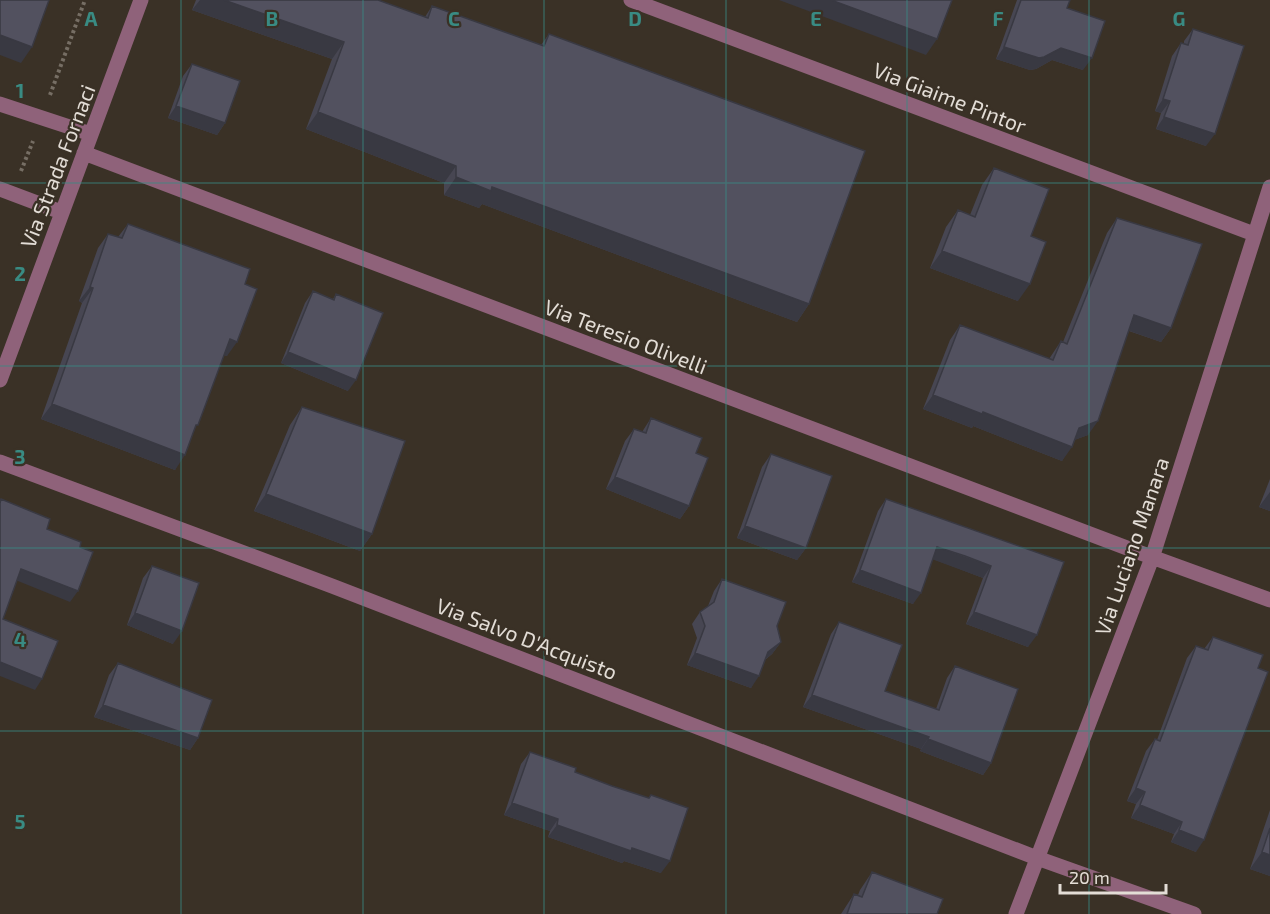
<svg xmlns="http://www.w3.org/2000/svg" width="1270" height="914" viewBox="0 0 1270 914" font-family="'Exo 2',sans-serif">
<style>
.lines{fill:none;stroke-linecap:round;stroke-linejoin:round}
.path{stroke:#766e64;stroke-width:4;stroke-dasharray:3 3;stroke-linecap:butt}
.minor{stroke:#8f627a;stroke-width:15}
.wall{fill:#474652}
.shaded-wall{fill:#393942}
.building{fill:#52515f;stroke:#393942;stroke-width:1.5}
.grid{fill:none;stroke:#398b83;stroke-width:1.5;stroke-opacity:0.55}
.labels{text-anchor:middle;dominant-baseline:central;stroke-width:4.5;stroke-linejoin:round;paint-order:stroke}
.street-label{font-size:21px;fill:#e3ddd6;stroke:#3a3126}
.grid-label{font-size:20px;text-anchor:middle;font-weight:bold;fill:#398b83;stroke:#3a3126;stroke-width:4.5;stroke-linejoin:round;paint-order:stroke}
</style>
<rect width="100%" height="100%" fill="#3a3126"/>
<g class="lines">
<path class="path" d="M 50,95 L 85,0
M 21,171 L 33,141"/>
<path class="minor" d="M 631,0 L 1254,234
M 0,104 L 91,134
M 84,153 L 1127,548 L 1270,600
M 0,189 L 61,212
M 0,380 L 141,0
M 0,462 L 332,586 L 1037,858 L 1194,914
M 1016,914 L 1152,558 L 1270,187"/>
</g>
<path class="wall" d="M 196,0 L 378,0 L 425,17 L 432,6 L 541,45 L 549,34 L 809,304 L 797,322 L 482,204 L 479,208 L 444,195 L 444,183 L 306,129 L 332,59 L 192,10 Z
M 1017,0 L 1070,0 L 1067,8 L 1083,70 L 1052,60 L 1036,69 L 1030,70 L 996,59 Z
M 1193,29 L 1206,146 L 1156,129 L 1161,113 L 1155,111 L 1172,56 L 1181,43 L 1184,44 L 1184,41 Z
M 192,64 L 225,123 L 217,135 L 168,118 L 183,76 Z
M 994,168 L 1031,236 L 1018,301 L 930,268 L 946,227 L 958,210 L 970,215 L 982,185 Z
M 1117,218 L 1171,328 L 1161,342 L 1129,331 L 1088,435 L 1074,440 L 1062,461 L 973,426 L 972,428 L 923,409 L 950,340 L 960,325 L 1049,359 L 1061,341 L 1063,342 L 1107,233 Z
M 128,224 L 245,284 L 227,356 L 224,355 L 194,431 L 175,470 L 41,419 L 82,303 L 79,301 L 98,248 L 108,234 L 118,237 Z
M 313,291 L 333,299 L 336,294 L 348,391 L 281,363 L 305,303 Z
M 302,407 L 372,534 L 360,551 L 254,511 L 290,425 Z
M 651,418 L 696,453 L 689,506 L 680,519 L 606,489 L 625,441 L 634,429 L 642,432 Z
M 771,454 L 806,548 L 797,560 L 737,538 L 762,467 Z
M 1270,479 L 1270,511 L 1259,507 Z
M 886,499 L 1064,562 L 1028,647 L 966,624 L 983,578 L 957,568 L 933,559 L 913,604 L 852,582 L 878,511 Z
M 152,566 L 173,644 L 127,625 L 143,578 Z
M 722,579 L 777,626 L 781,642 L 772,654 L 765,660 L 751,688 L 687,665 L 697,638 L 692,624 L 700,612 L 708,606 L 714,591 Z
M 839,622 L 885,691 L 936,709 L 947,678 L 955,666 L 991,763 L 983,775 L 920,751 L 921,749 L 803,707 L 831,634 Z
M 1213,637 L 1196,852 L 1171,842 L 1174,834 L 1131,818 L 1136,804 L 1127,801 L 1146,751 L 1155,739 L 1157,740 L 1187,658 L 1196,646 L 1204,649 Z
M 118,663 L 198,738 L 190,750 L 94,717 L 109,675 Z
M 530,752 L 575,772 L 612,786 L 648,798 L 651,795 L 661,873 L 624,861 L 622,863 L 548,837 L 550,831 L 504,815 L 521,764 Z
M 1270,810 L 1270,876 L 1250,869 Z
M 872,872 L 937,914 L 841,914 L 854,894 L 858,895 L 860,890 Z"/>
<path class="shaded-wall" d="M 200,0 L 224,0 L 344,42 L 332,59 L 192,10 Z
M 779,0 L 831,0 L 937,39 L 926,55 Z
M 0,35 L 32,47 L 21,63 L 0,55 Z
M 1004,47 L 1061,48 L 1092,58 L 1083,70 L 1052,60 L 1036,69 L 1030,70 L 996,59 Z
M 1163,99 L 1170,101 L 1161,113 L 1155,111 Z
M 176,106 L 225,123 L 217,135 L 168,118 Z
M 318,112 L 456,166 L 444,183 L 306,129 Z
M 1164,117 L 1215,134 L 1206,146 L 1156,129 Z
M 456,177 L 492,187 L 809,304 L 797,322 L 482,204 L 479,208 L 444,195 Z
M 942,251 L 1030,284 L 1018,301 L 930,268 Z
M 90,287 L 93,288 L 82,303 L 79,301 Z
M 1134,315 L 1171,328 L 1161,342 L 1124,329 Z
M 230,339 L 237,342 L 227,356 L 220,354 Z
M 288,352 L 356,380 L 348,391 L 281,363 Z
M 933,395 L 983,412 L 1072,447 L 1062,461 L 973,426 L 972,428 L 923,409 Z
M 52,404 L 185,455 L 175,470 L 41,419 Z
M 1098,421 L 1088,435 L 1069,442 L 1079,428 Z
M 615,477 L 689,506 L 680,519 L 606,489 Z
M 1270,492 L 1270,511 L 1259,507 Z
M 266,494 L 372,534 L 360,551 L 254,511 Z
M 745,526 L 806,548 L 797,560 L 737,538 Z
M 937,547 L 991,566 L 983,578 L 929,558 Z
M 21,569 L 78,591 L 70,602 L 13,579 Z
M 860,570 L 921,593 L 913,604 L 852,582 Z
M 974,612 L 1037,635 L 1028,647 L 966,624 Z
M 135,613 L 182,631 L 173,644 L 127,625 Z
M 781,642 L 772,654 L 759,664 L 768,652 Z
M 695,653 L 759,676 L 751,688 L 687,665 Z
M 0,662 L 42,679 L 35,690 L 0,676 Z
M 812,695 L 929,737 L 921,749 L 803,707 Z
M 103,705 L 198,738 L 190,750 L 94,717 Z
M 928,739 L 991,763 L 983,775 L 920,751 Z
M 1136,788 L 1145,792 L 1136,804 L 1127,801 Z
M 512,803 L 558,819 L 550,831 L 504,815 Z
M 1140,805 L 1182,822 L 1174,834 L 1131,818 Z
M 557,825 L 632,848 L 670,861 L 661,873 L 624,861 L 622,863 L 548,837 Z
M 1179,830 L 1204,840 L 1196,852 L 1171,842 Z
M 1262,852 L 1270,855 L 1270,876 L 1250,869 Z"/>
<path class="building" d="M 0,0 L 49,0 L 32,47 L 0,35 Z
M 224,0 L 378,0 L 428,18 L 432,6 L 544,46 L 549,34 L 865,151 L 809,304 L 492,187 L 491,191 L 456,177 L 456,166 L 318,112 L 344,42 Z
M 831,0 L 952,0 L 937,39 Z
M 1021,0 L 1070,0 L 1067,8 L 1105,21 L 1092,58 L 1061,48 L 1044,57 L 1039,58 L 1004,47 Z
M 1193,29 L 1244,46 L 1215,134 L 1164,117 L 1170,101 L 1163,99 L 1181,43 L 1188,45 Z
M 192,64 L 240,81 L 225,123 L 176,106 Z
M 994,168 L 1049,189 L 1031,236 L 1046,242 L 1030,284 L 942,251 L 958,210 L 975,217 Z
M 1117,218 L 1202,244 L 1171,328 L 1134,315 L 1098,421 L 1079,428 L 1072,447 L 983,412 L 982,414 L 933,395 L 960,325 L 1053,360 L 1061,341 L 1067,344 Z
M 128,224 L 250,269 L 245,284 L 257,289 L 237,342 L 230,339 L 198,425 L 196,425 L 185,455 L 52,404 L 93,288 L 90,287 L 108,234 L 122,238 Z
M 313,291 L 334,300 L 336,294 L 383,313 L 356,380 L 288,352 Z
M 302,407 L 405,441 L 372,534 L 266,494 Z
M 651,418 L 702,438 L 696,453 L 708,458 L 689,506 L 615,477 L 634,429 L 646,433 Z
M 771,454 L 832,476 L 806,548 L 745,526 Z
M 1,499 L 50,519 L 47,529 L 81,542 L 80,547 L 93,552 L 78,591 L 21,569 L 3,619 L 58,641 L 42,679 L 0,662 L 0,503 Z
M 886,499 L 1064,562 L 1037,635 L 974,612 L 991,566 L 965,556 L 937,547 L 921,593 L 860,570 Z
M 152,566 L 199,583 L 182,631 L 135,613 Z
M 722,579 L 786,602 L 777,626 L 781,642 L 768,652 L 759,676 L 695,653 L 705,626 L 700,612 L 714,602 Z
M 839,622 L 902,645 L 885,691 L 939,710 L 955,666 L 1018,689 L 991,763 L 928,739 L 929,737 L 812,695 Z
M 1213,637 L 1263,655 L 1258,668 L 1268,672 L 1204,840 L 1179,830 L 1182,822 L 1140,805 L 1145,792 L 1136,788 L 1155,739 L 1160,741 L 1196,646 L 1208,650 Z
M 118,663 L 212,700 L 198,738 L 103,705 Z
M 530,752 L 576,768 L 575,772 L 612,786 L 649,798 L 651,795 L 688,808 L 670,861 L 632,848 L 631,851 L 557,825 L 558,819 L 512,803 Z
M 1270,828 L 1270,855 L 1262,852 Z
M 872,872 L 943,899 L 937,914 L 847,914 L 854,894 L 862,897 Z"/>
<path class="grid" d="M 181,0 L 181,914M 363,0 L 363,914M 544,0 L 544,914M 726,0 L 726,914M 907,0 L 907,914M 1089,0 L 1089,914M 0,183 L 1270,183M 0,366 L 1270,366M 0,548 L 1270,548M 0,731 L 1270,731"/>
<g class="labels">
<g class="street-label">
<text transform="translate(950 97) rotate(21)">Via Giaime Pintor</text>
<text transform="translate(57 166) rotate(-69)">Via Strada Fornaci</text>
<text transform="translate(626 336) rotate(21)">Via Teresio Olivelli</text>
<text transform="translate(1131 546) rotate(-71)">Via Luciano Manara</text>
<text transform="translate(527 638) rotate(21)">Via Salvo D'Acquisto</text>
</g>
</g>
<g class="grid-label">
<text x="91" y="26">A</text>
<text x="272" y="26">B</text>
<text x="454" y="26">C</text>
<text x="635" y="26">D</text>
<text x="816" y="26">E</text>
<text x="998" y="26">F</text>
<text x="1179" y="26">G</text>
<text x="20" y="98">1</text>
<text x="20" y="281">2</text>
<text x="20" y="464">3</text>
<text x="20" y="647">4</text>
<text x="20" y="829">5</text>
</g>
<path d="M1060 884v9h106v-9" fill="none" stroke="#e3ddd6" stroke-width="3"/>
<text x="1069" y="884" font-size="18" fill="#e3ddd6" stroke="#3a3126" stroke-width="4.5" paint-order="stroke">20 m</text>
</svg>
